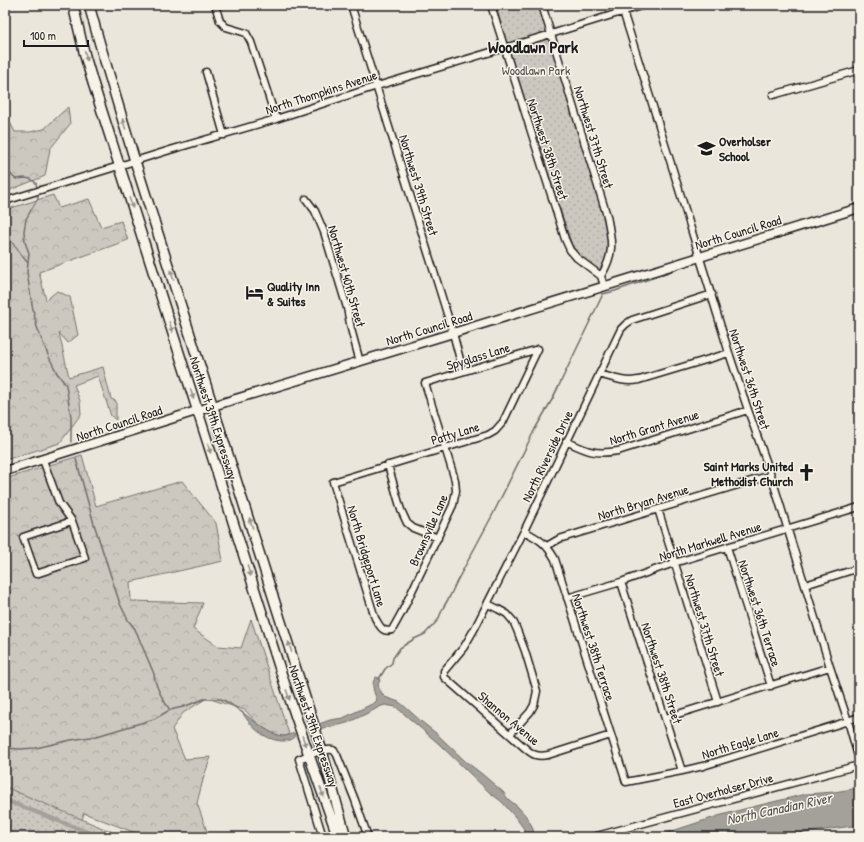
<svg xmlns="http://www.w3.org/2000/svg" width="864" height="842" viewBox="0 0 864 842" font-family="'Patrick Hand',sans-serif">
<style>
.forest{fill:url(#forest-crowns);stroke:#74726e}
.park{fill:url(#park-dots);stroke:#74726e}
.water{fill:#a3a19a;stroke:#6d6c68}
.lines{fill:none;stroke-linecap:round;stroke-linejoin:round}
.stream{stroke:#6d6c68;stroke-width:1.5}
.canal{stroke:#a3a19a;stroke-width:4.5}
.minor-casing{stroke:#1c1c1c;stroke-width:9}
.major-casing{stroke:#1c1c1c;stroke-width:11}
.highway-casing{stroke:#1c1c1c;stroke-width:12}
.minor{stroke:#f7f3e8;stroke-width:6}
.major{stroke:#f7f3e8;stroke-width:8}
.highway{stroke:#f7f3e8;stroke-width:9}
.oneway{fill:#94928c}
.labels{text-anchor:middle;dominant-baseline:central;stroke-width:3;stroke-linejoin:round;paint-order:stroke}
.park-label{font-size:13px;fill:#51504d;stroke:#f7f3e8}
.street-label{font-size:13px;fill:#1c1c1c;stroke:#f7f3e8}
.poi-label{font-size:13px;font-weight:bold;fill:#1c1c1c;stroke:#f7f3e8;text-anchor:start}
.water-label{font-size:14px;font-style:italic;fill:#52514e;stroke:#f7f3e8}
.district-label{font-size:17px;font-weight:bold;fill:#1c1c1c;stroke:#f7f3e8}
</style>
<defs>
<pattern id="forest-crowns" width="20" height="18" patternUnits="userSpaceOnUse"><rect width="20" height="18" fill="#ccc8c0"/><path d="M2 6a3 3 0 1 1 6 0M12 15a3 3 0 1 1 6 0" fill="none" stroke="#afaba4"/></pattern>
<pattern id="park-dots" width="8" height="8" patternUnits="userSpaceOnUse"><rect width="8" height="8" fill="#ccc8c0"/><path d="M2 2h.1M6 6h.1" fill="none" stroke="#afaba4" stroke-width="1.8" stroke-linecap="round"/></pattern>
</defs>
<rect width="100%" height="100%" fill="#eae6dc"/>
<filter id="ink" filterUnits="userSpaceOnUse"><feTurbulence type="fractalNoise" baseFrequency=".025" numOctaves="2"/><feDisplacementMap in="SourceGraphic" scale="8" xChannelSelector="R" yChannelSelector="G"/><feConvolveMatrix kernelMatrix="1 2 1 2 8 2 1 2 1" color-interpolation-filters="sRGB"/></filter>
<g filter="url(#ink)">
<path class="forest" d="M 68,107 L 70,124 L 50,149 L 45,176 L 5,192 L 5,113 L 15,132 L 30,132 L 44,129 Z
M 53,195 L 59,208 L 89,199 L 101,227 L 121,221 L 128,240 L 39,272 L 46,300 L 57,291 L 70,297 L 78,335 L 68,343 L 59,333 L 69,377 L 103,367 L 111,399 L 116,401 L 116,420 L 111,416 L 98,376 L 74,385 L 80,401 L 81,414 L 60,443 L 5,460 L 5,210 Z
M 82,455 L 96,506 L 182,481 L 216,523 L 223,561 L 130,582 L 131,601 L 203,603 L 193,629 L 218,646 L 241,648 L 251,619 L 289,734 L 286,736 L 280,736 L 270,732 L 257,723 L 245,710 L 207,698 L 183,713 L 172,729 L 185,759 L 211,757 L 204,776 L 197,803 L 209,837 L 146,837 L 84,813 L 77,837 L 5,824 L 5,479 Z"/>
<path class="park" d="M 495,5 L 539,5 L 580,140 L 595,181 L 605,220 L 608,237 L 609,251 L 603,268 L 598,270 C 588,264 578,256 572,245 L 507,49 Z
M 5,787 L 124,837 L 5,837 Z"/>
<path class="water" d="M 376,677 L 379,678 L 380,681 L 378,684 L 379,688 L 383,695 L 385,697 L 399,702 L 403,705 L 422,722 L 437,734 L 464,760 L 482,774 L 503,792 L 508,799 L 518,807 L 526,816 L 532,826 L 535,837 L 524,837 L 524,829 L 516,818 L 502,802 L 489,792 L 439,744 L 396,707 L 385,705 L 379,707 L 372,711 L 347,723 L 331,727 L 325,728 L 320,728 L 319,724 L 330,720 L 343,718 L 374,703 L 377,700 C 374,692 370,684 376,677 Z
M 242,712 C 252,719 272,737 285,736 C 288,736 291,734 294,733 L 295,737 C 291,741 286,741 281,741 C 263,739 251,727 242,712 Z
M 859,788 L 859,825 L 804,833 L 783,837 L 654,837 L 718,816 L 744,809 L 806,794 L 834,792 Z"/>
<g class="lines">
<path class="stream" d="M 5,167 L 12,176 L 16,179 L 25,178 L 31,179 L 36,183 L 37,188
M 38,193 L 38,198 L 26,219 L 24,231 L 25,242 L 29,253 L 27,272 L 32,305 L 37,327 L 41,338 L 49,357 L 57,373 L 66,385 L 71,417 L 71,442
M 5,233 L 27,262
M 76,459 L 94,524 L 120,604 L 128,620 L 135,629 L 154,674 C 155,686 163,700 170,710
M 379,679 L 385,669 L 392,663 L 393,658 L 400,648 L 414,639 L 425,634 L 438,620 L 443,608 L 450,596 L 457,581 L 493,514 L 535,429 L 553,398 L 603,294 L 615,291 L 678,269
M 5,748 L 20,749 L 36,748 L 71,740 L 97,736 L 154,719 L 170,710 L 183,707 L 204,699 L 221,699 L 229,703 L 243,713"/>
<path class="canal" d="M 5,800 L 100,837"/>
<defs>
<path id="minor" d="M 215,5 L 220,21 L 226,27 L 246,33 L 251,42 L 276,119
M 351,5 L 453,333 L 463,371
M 491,5 L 565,239 L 570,250 L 577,258 L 601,276 L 604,286
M 542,5 L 607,216 C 612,241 615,253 601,276
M 621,5 L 673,170 L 729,353 L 748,410 L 771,475 L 830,667 L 848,721 L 859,760
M 206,72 L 224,135
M 773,95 L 859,70
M 306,199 L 315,211 L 324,232 L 347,308 L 351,329 L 360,362
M 5,201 L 135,161 L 170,150 L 276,119 L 377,86 L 551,34 L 644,5
M 538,349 L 425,383 L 455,480 L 456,491 L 453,505 L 402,612 L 392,630 C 382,633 380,626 375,618 L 333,482 L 488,435 L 495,431 L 503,422 L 538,349
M 599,374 C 613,378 625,383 639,380 L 729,353
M 566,441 C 587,451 594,455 618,451 L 748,410
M 43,460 L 59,503 L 72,521 L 85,558 L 36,574 L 23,537 L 72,521
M 388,465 L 401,510 L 407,523 L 413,528 L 438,538
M 658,509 L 718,702
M 524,531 C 539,539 546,543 555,559 L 626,782 L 682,771 L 703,766 L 839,724 L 859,717
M 547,546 L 559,539 L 771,475
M 727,547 L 771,686
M 621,582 L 682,771
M 805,585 L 859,568
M 567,598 L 621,582 L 674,563 L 859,507
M 488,604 L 498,609 L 507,614 L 513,621 L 517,630 L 525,651 L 537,691 L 534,705 L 530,712 L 510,734
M 665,718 L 830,667
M 611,735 L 548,755 C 537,757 533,755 525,748 L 444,677 L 444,671 L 464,647 L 475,628 L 524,531 L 621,329 L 626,324 L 632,320 L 712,294
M 323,837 L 299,759 C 306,756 325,748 333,750 C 335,751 336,753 337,755 L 355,800 L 368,837
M 593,837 L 859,765"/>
<path id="major" d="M 5,471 L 193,412 L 453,333 L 859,208"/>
<path id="highway" d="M 73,5 L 85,56 L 93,83 L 286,688 L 309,755 L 338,837
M 89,5 L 99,41 L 135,161 L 322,751 L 346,837"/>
</defs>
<use href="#minor" class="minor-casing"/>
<use href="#major" class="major-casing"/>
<use href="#highway" class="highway-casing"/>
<use href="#minor" class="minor"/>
<use href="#major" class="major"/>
<use href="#highway" class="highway"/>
</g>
<defs><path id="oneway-solid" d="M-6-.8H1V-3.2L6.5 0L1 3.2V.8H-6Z"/></defs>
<g class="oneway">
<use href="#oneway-solid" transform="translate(86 56) rotate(75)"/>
<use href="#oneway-solid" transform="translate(124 124) rotate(-107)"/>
<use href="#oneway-solid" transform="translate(131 203) rotate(72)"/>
<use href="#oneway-solid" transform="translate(172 275) rotate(-108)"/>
<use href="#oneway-solid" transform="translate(171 327) rotate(72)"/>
<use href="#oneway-solid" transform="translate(192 394) rotate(73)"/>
<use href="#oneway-solid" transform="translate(209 448) rotate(72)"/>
<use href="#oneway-solid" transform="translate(251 523) rotate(-108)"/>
<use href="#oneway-solid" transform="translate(249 571) rotate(72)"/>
<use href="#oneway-solid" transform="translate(290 647) rotate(-107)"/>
<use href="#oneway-solid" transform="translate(288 695) rotate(72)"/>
<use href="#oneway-solid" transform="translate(304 741) rotate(71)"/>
<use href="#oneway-solid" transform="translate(322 792) rotate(70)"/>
</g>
</g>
<defs>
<symbol id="school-bare" viewBox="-9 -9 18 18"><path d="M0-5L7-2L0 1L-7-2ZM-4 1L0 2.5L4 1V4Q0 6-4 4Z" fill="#1c1c1c" stroke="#f7f3e8" stroke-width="2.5" paint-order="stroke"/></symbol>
<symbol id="hotel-bare" viewBox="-9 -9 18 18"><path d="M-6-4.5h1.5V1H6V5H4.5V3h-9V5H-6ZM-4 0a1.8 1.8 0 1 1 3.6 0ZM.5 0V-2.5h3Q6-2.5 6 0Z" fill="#1c1c1c" stroke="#f7f3e8" stroke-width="2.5" paint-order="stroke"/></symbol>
<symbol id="church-bare" viewBox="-9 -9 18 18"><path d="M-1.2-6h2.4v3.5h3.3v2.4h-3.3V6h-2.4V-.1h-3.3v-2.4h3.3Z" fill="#1c1c1c" stroke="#f7f3e8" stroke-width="2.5" paint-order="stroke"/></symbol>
</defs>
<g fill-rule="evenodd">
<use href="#school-bare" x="694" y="136" width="25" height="25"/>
<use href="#hotel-bare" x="242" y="280" width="25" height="25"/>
<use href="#church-bare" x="794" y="460" width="25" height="25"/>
</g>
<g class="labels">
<g class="park-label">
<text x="536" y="70">Woodlawn Park</text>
</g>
<g class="street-label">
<text transform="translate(321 92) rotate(-18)">North Thompkins Avenue</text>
<text transform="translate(594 137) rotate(73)">Northwest 37th Street</text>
<text transform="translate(548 149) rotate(72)">Northwest 38th Street</text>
<text transform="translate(419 185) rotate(73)">Northwest 39th Street</text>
<text transform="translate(738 232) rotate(-17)">North Council Road</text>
<text transform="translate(347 276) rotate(74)">Northwest 40th Street</text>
<text transform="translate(429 328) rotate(-17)">North Council Road</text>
<text transform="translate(478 356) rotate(-17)">Spyglass Lane</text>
<text transform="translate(750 379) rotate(72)">Northwest 36th Street</text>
<text transform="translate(214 418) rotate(72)">Northwest 39th Expressway</text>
<text transform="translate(119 423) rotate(-18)">North Council Road</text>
<text transform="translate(654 427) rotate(-17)">North Grant Avenue</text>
<text transform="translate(455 433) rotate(-17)">Patty Lane</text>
<text transform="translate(547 456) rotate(-64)">North Riverside Drive</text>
<text transform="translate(643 502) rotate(-17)">North Bryan Avenue</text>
<text transform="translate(428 530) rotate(-66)">Brownsville Lane</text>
<text transform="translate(710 541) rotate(-17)">North Markwell Avenue</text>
<text transform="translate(367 556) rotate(73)">North Bridgeport Lane</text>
<text transform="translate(760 613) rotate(72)">Northwest 36th Terrace</text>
<text transform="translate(705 625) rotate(73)">Northwest 37th Street</text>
<text transform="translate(594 647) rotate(72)">Northwest 38th Terrace</text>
<text transform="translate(662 673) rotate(72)">Northwest 38th Street</text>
<text transform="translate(509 718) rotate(40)">Shannon Avenue</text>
<text transform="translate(314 726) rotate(71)">Northwest 39th Expressway</text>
<text transform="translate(740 743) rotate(-17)">North Eagle Lane</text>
<text transform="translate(723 790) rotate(-15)">East Overholser Drive</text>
</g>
<g class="poi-label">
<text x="719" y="141">Overholser<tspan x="719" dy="15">School</tspan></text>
<text x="267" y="286">Quality Inn<tspan x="267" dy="15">&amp; Suites</tspan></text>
<text x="793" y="466" text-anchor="end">Saint Marks United<tspan x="793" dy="15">Methodist Church</tspan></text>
</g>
<g class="water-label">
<text transform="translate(779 808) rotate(-12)">North Canadian River</text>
</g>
<g class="district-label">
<text x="533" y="46">Woodlawn Park</text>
</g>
</g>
<rect width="864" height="842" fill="none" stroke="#f7f3e8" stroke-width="20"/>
<rect x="10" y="10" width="844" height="822" fill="none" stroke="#1c1c1c" stroke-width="1.5" filter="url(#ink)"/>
<path d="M24 40v6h64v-6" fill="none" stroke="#1c1c1c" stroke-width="2"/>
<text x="30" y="40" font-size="12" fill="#1c1c1c" stroke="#f7f3e8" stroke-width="3" paint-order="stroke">100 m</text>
</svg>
